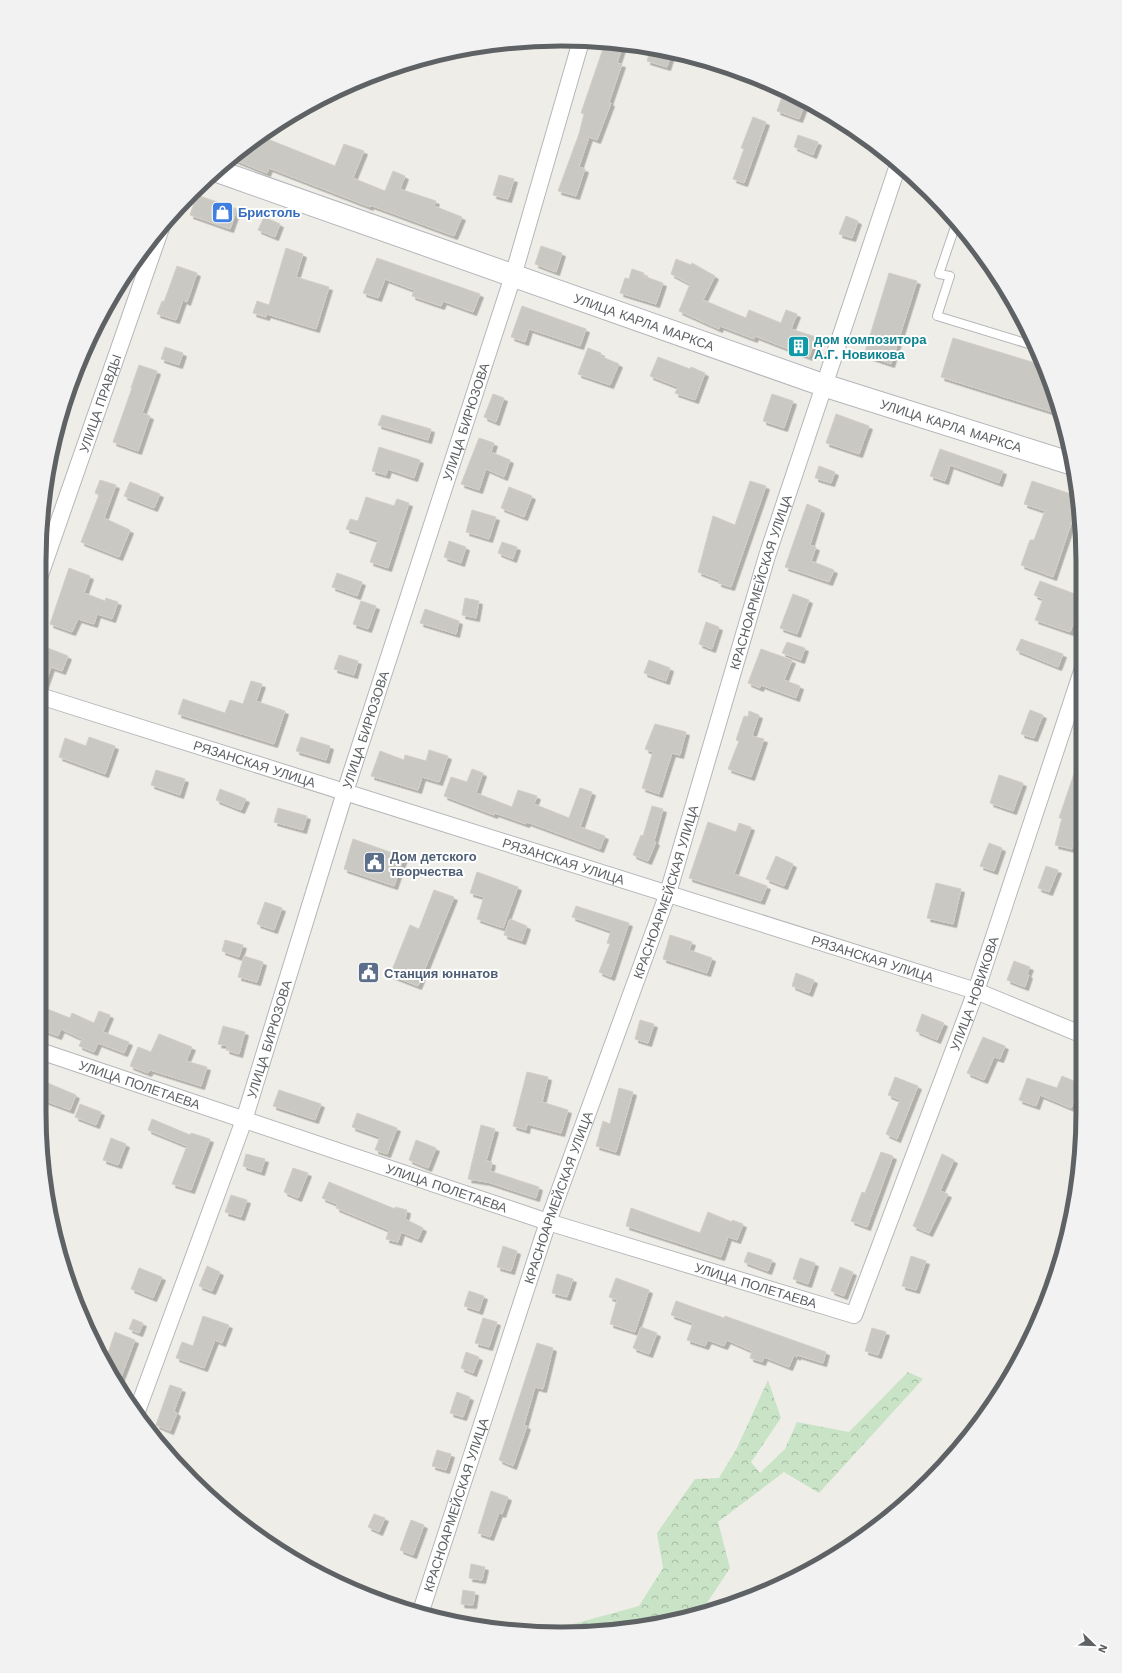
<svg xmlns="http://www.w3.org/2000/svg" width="1122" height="1673" viewBox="0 0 1122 1673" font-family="'Work Sans',sans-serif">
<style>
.forest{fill:url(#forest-crowns)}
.building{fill:#cac8c3;stroke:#d3cec6;filter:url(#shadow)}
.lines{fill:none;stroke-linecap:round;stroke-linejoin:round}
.lane-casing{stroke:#b4b7ba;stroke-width:10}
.street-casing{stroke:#b4b7ba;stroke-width:18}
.secondary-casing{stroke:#b3b6ba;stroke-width:24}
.lane{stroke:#fff;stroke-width:8}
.street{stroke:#fff;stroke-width:16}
.secondary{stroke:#fff;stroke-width:22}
.labels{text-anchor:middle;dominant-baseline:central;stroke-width:4;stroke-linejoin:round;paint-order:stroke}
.shop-label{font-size:13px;font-weight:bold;fill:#366cbe;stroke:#fff;text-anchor:start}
.street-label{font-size:13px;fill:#5e6265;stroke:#fff}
.culture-label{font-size:13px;font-weight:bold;fill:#0d838f;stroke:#fff;text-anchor:start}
.service-label{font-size:13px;font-weight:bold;fill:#4e5e75;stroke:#fff;text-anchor:start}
.rim{fill:none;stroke:#5e6265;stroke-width:5}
</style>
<defs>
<pattern id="forest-crowns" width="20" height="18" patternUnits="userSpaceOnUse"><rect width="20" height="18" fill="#c8e3c6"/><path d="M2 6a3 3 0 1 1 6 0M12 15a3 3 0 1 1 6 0" fill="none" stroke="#a6bba4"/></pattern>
<filter id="shadow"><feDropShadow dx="3.5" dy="3.5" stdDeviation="0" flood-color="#0004"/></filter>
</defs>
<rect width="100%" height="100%" fill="#efede7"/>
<path class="forest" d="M 908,1372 L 923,1379 L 819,1493 L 784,1472 L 718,1522 L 730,1568 L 701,1612 L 663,1624 L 544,1632 L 639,1606 L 663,1568 L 657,1533 L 695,1479 L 719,1478 L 737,1448 L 768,1380 L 781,1418 L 751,1462 L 760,1473 L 785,1449 L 797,1422 L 849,1432 Z"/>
<path class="building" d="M 605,43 L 623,45 L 617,63 L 622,64 L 609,102 L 611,103 L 597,140 L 589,137 L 579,167 L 585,169 L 576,196 L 558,191 L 579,134 L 584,114 L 581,113 Z
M 651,48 L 672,52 L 667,67 L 647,61 Z
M 782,97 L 804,106 L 799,119 L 777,111 Z
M 753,117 L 766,122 L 744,183 L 733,179 L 744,149 L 741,148 Z
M 798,135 L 818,142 L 813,155 L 794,147 Z
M 260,136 L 335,166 L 344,144 L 364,151 L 353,178 L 385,191 L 393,171 L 405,176 L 400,189 L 436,201 L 434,206 L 462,217 L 454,236 L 370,205 L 370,207 L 269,168 L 267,173 L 232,159 Z
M 499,175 L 514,179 L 508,199 L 493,195 Z
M 197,195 L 237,209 L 230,229 L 190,215 Z
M 846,216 L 858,221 L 852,238 L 839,234 Z
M 264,217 L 280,224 L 275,237 L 258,230 Z
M 541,246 L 562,253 L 556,272 L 535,264 Z
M 286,248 L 303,254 L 296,277 L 329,287 L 316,329 L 267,314 L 266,317 L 253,313 L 257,301 L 269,305 Z
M 377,258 L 480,294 L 473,312 L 443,301 L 441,306 L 412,296 L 414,290 L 385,279 L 378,298 L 363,293 Z
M 676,259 L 691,265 L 692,263 L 715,276 L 703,300 L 746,318 L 749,310 L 781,323 L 786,310 L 797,314 L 791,329 L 816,337 L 809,357 L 755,336 L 754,339 L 720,326 L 719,329 L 679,311 L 690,284 L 671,274 Z
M 177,266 L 197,273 L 187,302 L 183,300 L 176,320 L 157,314 L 162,301 L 164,302 Z
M 632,269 L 644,273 L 643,276 L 663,283 L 656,304 L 620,293 L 625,278 L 629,279 Z
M 889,273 L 917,281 L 891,364 L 864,355 Z
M 522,306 L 586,329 L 580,346 L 529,329 L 525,342 L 511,337 Z
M 953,338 L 1045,366 L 1059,414 L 941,377 Z
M 165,347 L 183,353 L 179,365 L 161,359 Z
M 588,348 L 601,353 L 600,356 L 619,364 L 610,385 L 578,374 Z
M 658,357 L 690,369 L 691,367 L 705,373 L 695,400 L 675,393 L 678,387 L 650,376 Z
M 139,365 L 157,371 L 142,413 L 150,416 L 138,451 L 113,442 L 132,388 L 131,388 Z
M 493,394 L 504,398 L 496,422 L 484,417 Z
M 772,394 L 793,401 L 784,428 L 763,421 Z
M 836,414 L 869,426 L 859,454 L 826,443 Z
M 382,415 L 431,429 L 428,440 L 378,425 Z
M 479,438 L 494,443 L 491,452 L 510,460 L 504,477 L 486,469 L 479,490 L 461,484 Z
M 379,447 L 420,460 L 414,478 L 388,469 L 386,475 L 372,471 Z
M 940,449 L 1003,471 L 999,483 L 950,465 L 945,481 L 930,476 Z
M 819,466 L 835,472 L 831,483 L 815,478 Z
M 100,480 L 116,485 L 104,518 L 130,530 L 119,557 L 81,542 L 99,495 L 95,493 Z
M 750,481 L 766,486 L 731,587 L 718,583 L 719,580 L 698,572 L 713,516 L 735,525 Z
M 1032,481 L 1077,496 L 1079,517 L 1074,515 L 1053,577 L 1021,565 L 1030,540 L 1034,540 L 1045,511 L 1024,504 Z
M 130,482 L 160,494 L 154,508 L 124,496 Z
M 509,487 L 532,496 L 524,517 L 501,508 Z
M 366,497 L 394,506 L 397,499 L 409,503 L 388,568 L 370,562 L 378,540 L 346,529 L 350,519 L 358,521 Z
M 807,504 L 821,510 L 810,545 L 816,547 L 811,561 L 834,570 L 829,582 L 785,567 Z
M 472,510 L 496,517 L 489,539 L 466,532 Z
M 449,541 L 466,547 L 461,563 L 444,557 Z
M 502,542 L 517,547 L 513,559 L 498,553 Z
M 69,568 L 90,576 L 84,593 L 105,601 L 106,598 L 118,602 L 112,619 L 97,614 L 94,624 L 78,619 L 72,632 L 50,624 Z
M 337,573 L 362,582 L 357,596 L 332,587 Z
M 1040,581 L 1083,597 L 1070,632 L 1035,620 L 1043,599 L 1034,595 Z
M 793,594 L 809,600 L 797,634 L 780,628 Z
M 465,598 L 479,601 L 476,618 L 462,615 Z
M 361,601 L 376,606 L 368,629 L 353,624 Z
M 425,609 L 459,621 L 456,634 L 420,623 Z
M 706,622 L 719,627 L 712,649 L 699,644 Z
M 1021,639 L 1063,654 L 1058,667 L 1016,650 Z
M 787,642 L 805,648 L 801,660 L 782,653 Z
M 40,645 L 68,656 L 62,671 L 51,667 L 44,687 L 40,687 Z
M 761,649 L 792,660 L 784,680 L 800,686 L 796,698 L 761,685 L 760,688 L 748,683 Z
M 339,655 L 358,661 L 354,675 L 334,669 Z
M 649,660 L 670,668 L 666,681 L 644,673 Z
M 251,681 L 262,684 L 256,701 L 285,711 L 274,744 L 178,714 L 183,699 L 225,713 L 230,700 L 243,704 Z
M 1030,710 L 1043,715 L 1034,738 L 1021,734 Z
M 749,711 L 759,715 L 752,736 L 764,739 L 751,777 L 728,769 L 739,741 L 736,740 L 744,716 L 748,717 Z
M 655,724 L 686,732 L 680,755 L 672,753 L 659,794 L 642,788 L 653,752 L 645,749 Z
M 89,737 L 115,746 L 105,774 L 59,757 L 65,738 L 86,746 Z
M 301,737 L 330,746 L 326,760 L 296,751 Z
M 429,750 L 448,756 L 439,782 L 422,777 L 418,790 L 371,776 L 380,751 L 404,760 L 405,755 L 426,761 Z
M 1081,753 L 1083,754 L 1083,811 L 1072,849 L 1055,845 L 1062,818 L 1059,818 Z
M 472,769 L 483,773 L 476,793 L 512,807 L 518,790 L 537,796 L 534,804 L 569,818 L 580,788 L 592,792 L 580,827 L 605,836 L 600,849 L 527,822 L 526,824 L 495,813 L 494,815 L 444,796 L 451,777 L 467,782 Z
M 156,770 L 185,779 L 180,795 L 151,785 Z
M 999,775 L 1023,783 L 1013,811 L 990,803 Z
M 220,789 L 246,799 L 241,810 L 216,800 Z
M 652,806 L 663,809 L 654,841 L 656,842 L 648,861 L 633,855 L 641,835 L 643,836 Z
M 278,808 L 307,816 L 303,830 L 274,822 Z
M 708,822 L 736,832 L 739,823 L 751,827 L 734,874 L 767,886 L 761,901 L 689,878 Z
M 353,839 L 404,857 L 394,886 L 344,869 Z
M 989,843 L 1002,848 L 994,871 L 980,866 Z
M 776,856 L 793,864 L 784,886 L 766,879 Z
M 1046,866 L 1058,870 L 1049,892 L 1038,888 Z
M 477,872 L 518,887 L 503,928 L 477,919 L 484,897 L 470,893 Z
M 936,883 L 961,889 L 953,924 L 927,918 Z
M 434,890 L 454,897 L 418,986 L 390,975 L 410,925 L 419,929 Z
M 265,902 L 282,908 L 274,930 L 257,924 Z
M 576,906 L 629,923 L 611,977 L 599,972 L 610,944 L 607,943 L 611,931 L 572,917 Z
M 510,919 L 527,926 L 522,941 L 504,935 Z
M 670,935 L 692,942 L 689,950 L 712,958 L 707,973 L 663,959 Z
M 225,940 L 243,945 L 239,957 L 222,951 Z
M 244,956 L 263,962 L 257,982 L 238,977 Z
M 1014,961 L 1030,967 L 1027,974 L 1029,975 L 1025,987 L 1007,980 Z
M 796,973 L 814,980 L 809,993 L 792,986 Z
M 42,1007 L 70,1018 L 72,1013 L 94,1023 L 99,1011 L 110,1015 L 103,1032 L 129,1042 L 124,1053 L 98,1043 L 94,1052 L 79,1046 L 82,1039 L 61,1029 L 58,1036 L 42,1030 Z
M 922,1014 L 944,1023 L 937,1040 L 916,1031 Z
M 640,1020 L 654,1024 L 648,1043 L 635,1039 Z
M 223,1026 L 245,1032 L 239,1054 L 226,1050 L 228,1046 L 218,1044 Z
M 159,1034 L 192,1047 L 186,1061 L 207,1067 L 201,1086 L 150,1070 L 148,1073 L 130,1066 L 138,1047 L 151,1052 Z
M 983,1037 L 1005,1046 L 1000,1059 L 994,1057 L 984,1080 L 967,1073 Z
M 527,1072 L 548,1077 L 542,1102 L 568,1110 L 561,1133 L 527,1124 L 526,1130 L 513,1126 Z
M 1062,1076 L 1081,1084 L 1071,1108 L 1040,1095 L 1036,1106 L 1019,1100 L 1027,1078 L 1057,1088 Z
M 895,1077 L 918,1086 L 897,1139 L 886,1134 L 900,1100 L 888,1095 Z
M 43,1081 L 76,1095 L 70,1110 L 43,1100 Z
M 619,1088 L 633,1092 L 616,1152 L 596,1146 L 603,1121 L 610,1124 Z
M 279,1090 L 321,1104 L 315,1120 L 273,1106 Z
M 80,1104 L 101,1112 L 96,1125 L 75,1117 Z
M 357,1113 L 397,1128 L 387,1154 L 375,1150 L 380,1137 L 352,1127 Z
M 152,1119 L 190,1135 L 191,1133 L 210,1139 L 191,1190 L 172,1184 L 187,1146 L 148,1130 Z
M 481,1125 L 495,1129 L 486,1161 L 492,1162 L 490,1171 L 539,1187 L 536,1198 L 487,1182 L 468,1179 Z
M 111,1138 L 126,1144 L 118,1165 L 103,1160 Z
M 416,1140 L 436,1148 L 428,1168 L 409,1160 Z
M 881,1152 L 893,1156 L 867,1227 L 851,1221 L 862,1192 L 865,1193 Z
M 246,1154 L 265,1159 L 261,1172 L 243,1166 Z
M 942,1154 L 954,1160 L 940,1191 L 948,1194 L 929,1233 L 913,1226 Z
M 293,1168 L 308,1173 L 298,1198 L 284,1192 Z
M 329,1182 L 395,1209 L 395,1207 L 407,1210 L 405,1219 L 423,1228 L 418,1239 L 401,1232 L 398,1242 L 386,1239 L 389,1230 L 336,1208 L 337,1204 L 322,1198 Z
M 231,1195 L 247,1200 L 241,1217 L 225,1212 Z
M 631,1208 L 700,1233 L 708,1212 L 732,1222 L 732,1220 L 743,1224 L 737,1240 L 728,1237 L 721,1257 L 626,1226 Z
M 503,1246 L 517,1251 L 511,1271 L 497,1267 Z
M 748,1252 L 772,1260 L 768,1271 L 744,1262 Z
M 911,1256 L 926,1261 L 916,1290 L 902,1286 Z
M 800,1258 L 815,1263 L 808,1284 L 793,1279 Z
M 207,1266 L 220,1272 L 212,1291 L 199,1286 Z
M 840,1267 L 853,1272 L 844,1296 L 831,1291 Z
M 139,1268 L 162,1277 L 153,1298 L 131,1289 Z
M 557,1274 L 573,1279 L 567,1297 L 552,1293 Z
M 616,1278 L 649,1290 L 635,1332 L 610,1324 L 617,1300 L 609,1297 Z
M 469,1291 L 484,1296 L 479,1311 L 464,1306 Z
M 676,1301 L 724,1318 L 725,1316 L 826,1352 L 823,1363 L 797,1355 L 797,1357 L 794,1355 L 789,1367 L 764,1357 L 762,1362 L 750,1358 L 752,1351 L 727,1340 L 724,1346 L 708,1340 L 705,1346 L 687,1340 L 693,1323 L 671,1315 Z
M 203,1316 L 229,1325 L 222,1343 L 215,1340 L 204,1368 L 176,1358 L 182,1342 L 193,1346 Z
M 483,1318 L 497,1322 L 489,1347 L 475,1343 Z
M 133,1319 L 143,1323 L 139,1333 L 129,1329 Z
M 641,1327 L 657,1333 L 649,1354 L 633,1348 Z
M 872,1328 L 886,1332 L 878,1355 L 865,1351 Z
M 115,1332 L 135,1340 L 118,1385 L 106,1359 Z
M 537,1343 L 553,1348 L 543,1389 L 535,1387 L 524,1425 L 527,1426 L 513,1466 L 499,1460 Z
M 466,1352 L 479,1357 L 473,1373 L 461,1368 Z
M 170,1385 L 182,1389 L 174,1411 L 177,1413 L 170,1431 L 156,1425 Z
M 457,1392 L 470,1397 L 463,1417 L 450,1413 Z
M 437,1450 L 451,1454 L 446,1470 L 432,1466 Z
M 491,1491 L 508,1497 L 502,1514 L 499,1513 L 490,1537 L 478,1533 Z
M 374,1514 L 385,1518 L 379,1532 L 368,1527 Z
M 411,1520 L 424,1525 L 413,1555 L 400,1550 Z
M 471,1564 L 485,1567 L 482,1580 L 469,1578 Z
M 463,1590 L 475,1592 L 473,1605 L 461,1604 Z"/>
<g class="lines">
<defs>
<path id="lane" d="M 956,224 L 939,274 L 950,276 L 937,316 L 1035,346"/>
<g id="street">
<path id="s1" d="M 39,578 L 161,228"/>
<path id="s2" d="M 40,696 L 976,991 L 1083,1035"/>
<path id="s3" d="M 43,1052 L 548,1222 L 854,1315 L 976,991 L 1083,668"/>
<path id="s4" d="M 136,1414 L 244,1120 L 345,792 L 513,276 L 581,41"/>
<path id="s5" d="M 420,1614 L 548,1222 L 668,893 L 767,556 L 898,165"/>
</g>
<g id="secondary">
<path id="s6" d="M 217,171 L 823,385 L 1073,464"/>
</g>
</defs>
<use href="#lane" class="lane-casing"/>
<use href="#street" class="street-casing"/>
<use href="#secondary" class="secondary-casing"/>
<use href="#lane" class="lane"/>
<use href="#street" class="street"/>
<use href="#secondary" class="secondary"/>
</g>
<defs>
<symbol id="shop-square" viewBox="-11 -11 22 22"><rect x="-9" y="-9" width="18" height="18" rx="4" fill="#3f7fe0" stroke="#fff"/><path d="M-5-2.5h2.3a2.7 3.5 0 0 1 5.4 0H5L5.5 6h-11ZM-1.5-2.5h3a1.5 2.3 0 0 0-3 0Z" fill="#fff"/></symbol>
<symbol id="building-square" viewBox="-11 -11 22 22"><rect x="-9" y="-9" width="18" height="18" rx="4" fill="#0f9aa8" stroke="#fff"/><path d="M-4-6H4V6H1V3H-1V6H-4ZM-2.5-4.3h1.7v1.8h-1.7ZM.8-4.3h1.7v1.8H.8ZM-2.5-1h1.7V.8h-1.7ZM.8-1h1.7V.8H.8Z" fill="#fff"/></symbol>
<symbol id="civic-square" viewBox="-11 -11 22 22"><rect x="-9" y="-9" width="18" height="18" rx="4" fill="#5c6f8a" stroke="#fff"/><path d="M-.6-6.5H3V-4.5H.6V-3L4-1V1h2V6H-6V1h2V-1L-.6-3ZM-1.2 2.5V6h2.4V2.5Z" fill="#fff"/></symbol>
</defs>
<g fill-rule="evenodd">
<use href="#shop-square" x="210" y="200" width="25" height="25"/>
<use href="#building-square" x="786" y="334" width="25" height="25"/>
<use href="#civic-square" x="362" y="850" width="25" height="25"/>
<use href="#civic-square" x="356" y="960" width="25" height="25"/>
</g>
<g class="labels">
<g class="shop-label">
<text x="238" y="212">Бристоль</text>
</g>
<g class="street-label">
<text stroke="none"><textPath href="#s6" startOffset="453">УЛИЦА КАРЛА МАРКСА</textPath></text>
<text stroke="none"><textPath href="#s1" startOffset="185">УЛИЦА ПРАВДЫ</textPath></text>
<text stroke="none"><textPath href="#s4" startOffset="1046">УЛИЦА БИРЮЗОВА</textPath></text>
<text stroke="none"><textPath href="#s6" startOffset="777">УЛИЦА КАРЛА МАРКСА</textPath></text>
<text stroke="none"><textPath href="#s5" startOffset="1087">КРАСНОАРМЕЙСКАЯ УЛИЦА</textPath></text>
<text stroke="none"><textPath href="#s4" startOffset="722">УЛИЦА БИРЮЗОВА</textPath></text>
<text stroke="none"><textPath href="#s2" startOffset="225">РЯЗАНСКАЯ УЛИЦА</textPath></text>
<text stroke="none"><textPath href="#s2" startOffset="549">РЯЗАНСКАЯ УЛИЦА</textPath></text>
<text stroke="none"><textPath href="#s5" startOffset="763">КРАСНОАРМЕЙСКАЯ УЛИЦА</textPath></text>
<text stroke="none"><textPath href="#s2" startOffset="873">РЯЗАНСКАЯ УЛИЦА</textPath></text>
<text stroke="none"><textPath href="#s3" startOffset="1196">УЛИЦА НОВИКОВА</textPath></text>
<text stroke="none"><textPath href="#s4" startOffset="398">УЛИЦА БИРЮЗОВА</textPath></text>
<text stroke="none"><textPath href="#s3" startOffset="102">УЛИЦА ПОЛЕТАЕВА</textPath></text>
<text stroke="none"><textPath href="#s3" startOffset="426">УЛИЦА ПОЛЕТАЕВА</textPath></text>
<text stroke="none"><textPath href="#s5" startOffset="439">КРАСНОАРМЕЙСКАЯ УЛИЦА</textPath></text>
<text stroke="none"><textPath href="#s3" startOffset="750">УЛИЦА ПОЛЕТАЕВА</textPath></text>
<text stroke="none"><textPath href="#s5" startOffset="115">КРАСНОАРМЕЙСКАЯ УЛИЦА</textPath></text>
</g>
<g class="culture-label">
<text x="814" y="339">дом композитора<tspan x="814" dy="15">А.Г. Новикова</tspan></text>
</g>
<g class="service-label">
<text x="390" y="856">Дом детского<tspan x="390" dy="15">творчества</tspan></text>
<text x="384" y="973">Станция юннатов</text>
</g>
</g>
<path d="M0 0H1122V1673H0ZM561 46H561A515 515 0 0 1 1076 561V1112A515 515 0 0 1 561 1627H561A515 515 0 0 1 46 1112V561A515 515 0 0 1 561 46Z" fill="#f2f2f3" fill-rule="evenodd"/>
<path class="rim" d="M561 46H561A515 515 0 0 1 1076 561V1112A515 515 0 0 1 561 1627H561A515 515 0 0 1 46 1112V561A515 515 0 0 1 561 46Z"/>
<g transform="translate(1094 1645) rotate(113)" stroke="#ffffff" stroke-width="3" paint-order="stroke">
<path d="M0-3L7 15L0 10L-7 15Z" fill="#5e6265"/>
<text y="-6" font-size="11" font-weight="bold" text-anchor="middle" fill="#5e6265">N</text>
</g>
</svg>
